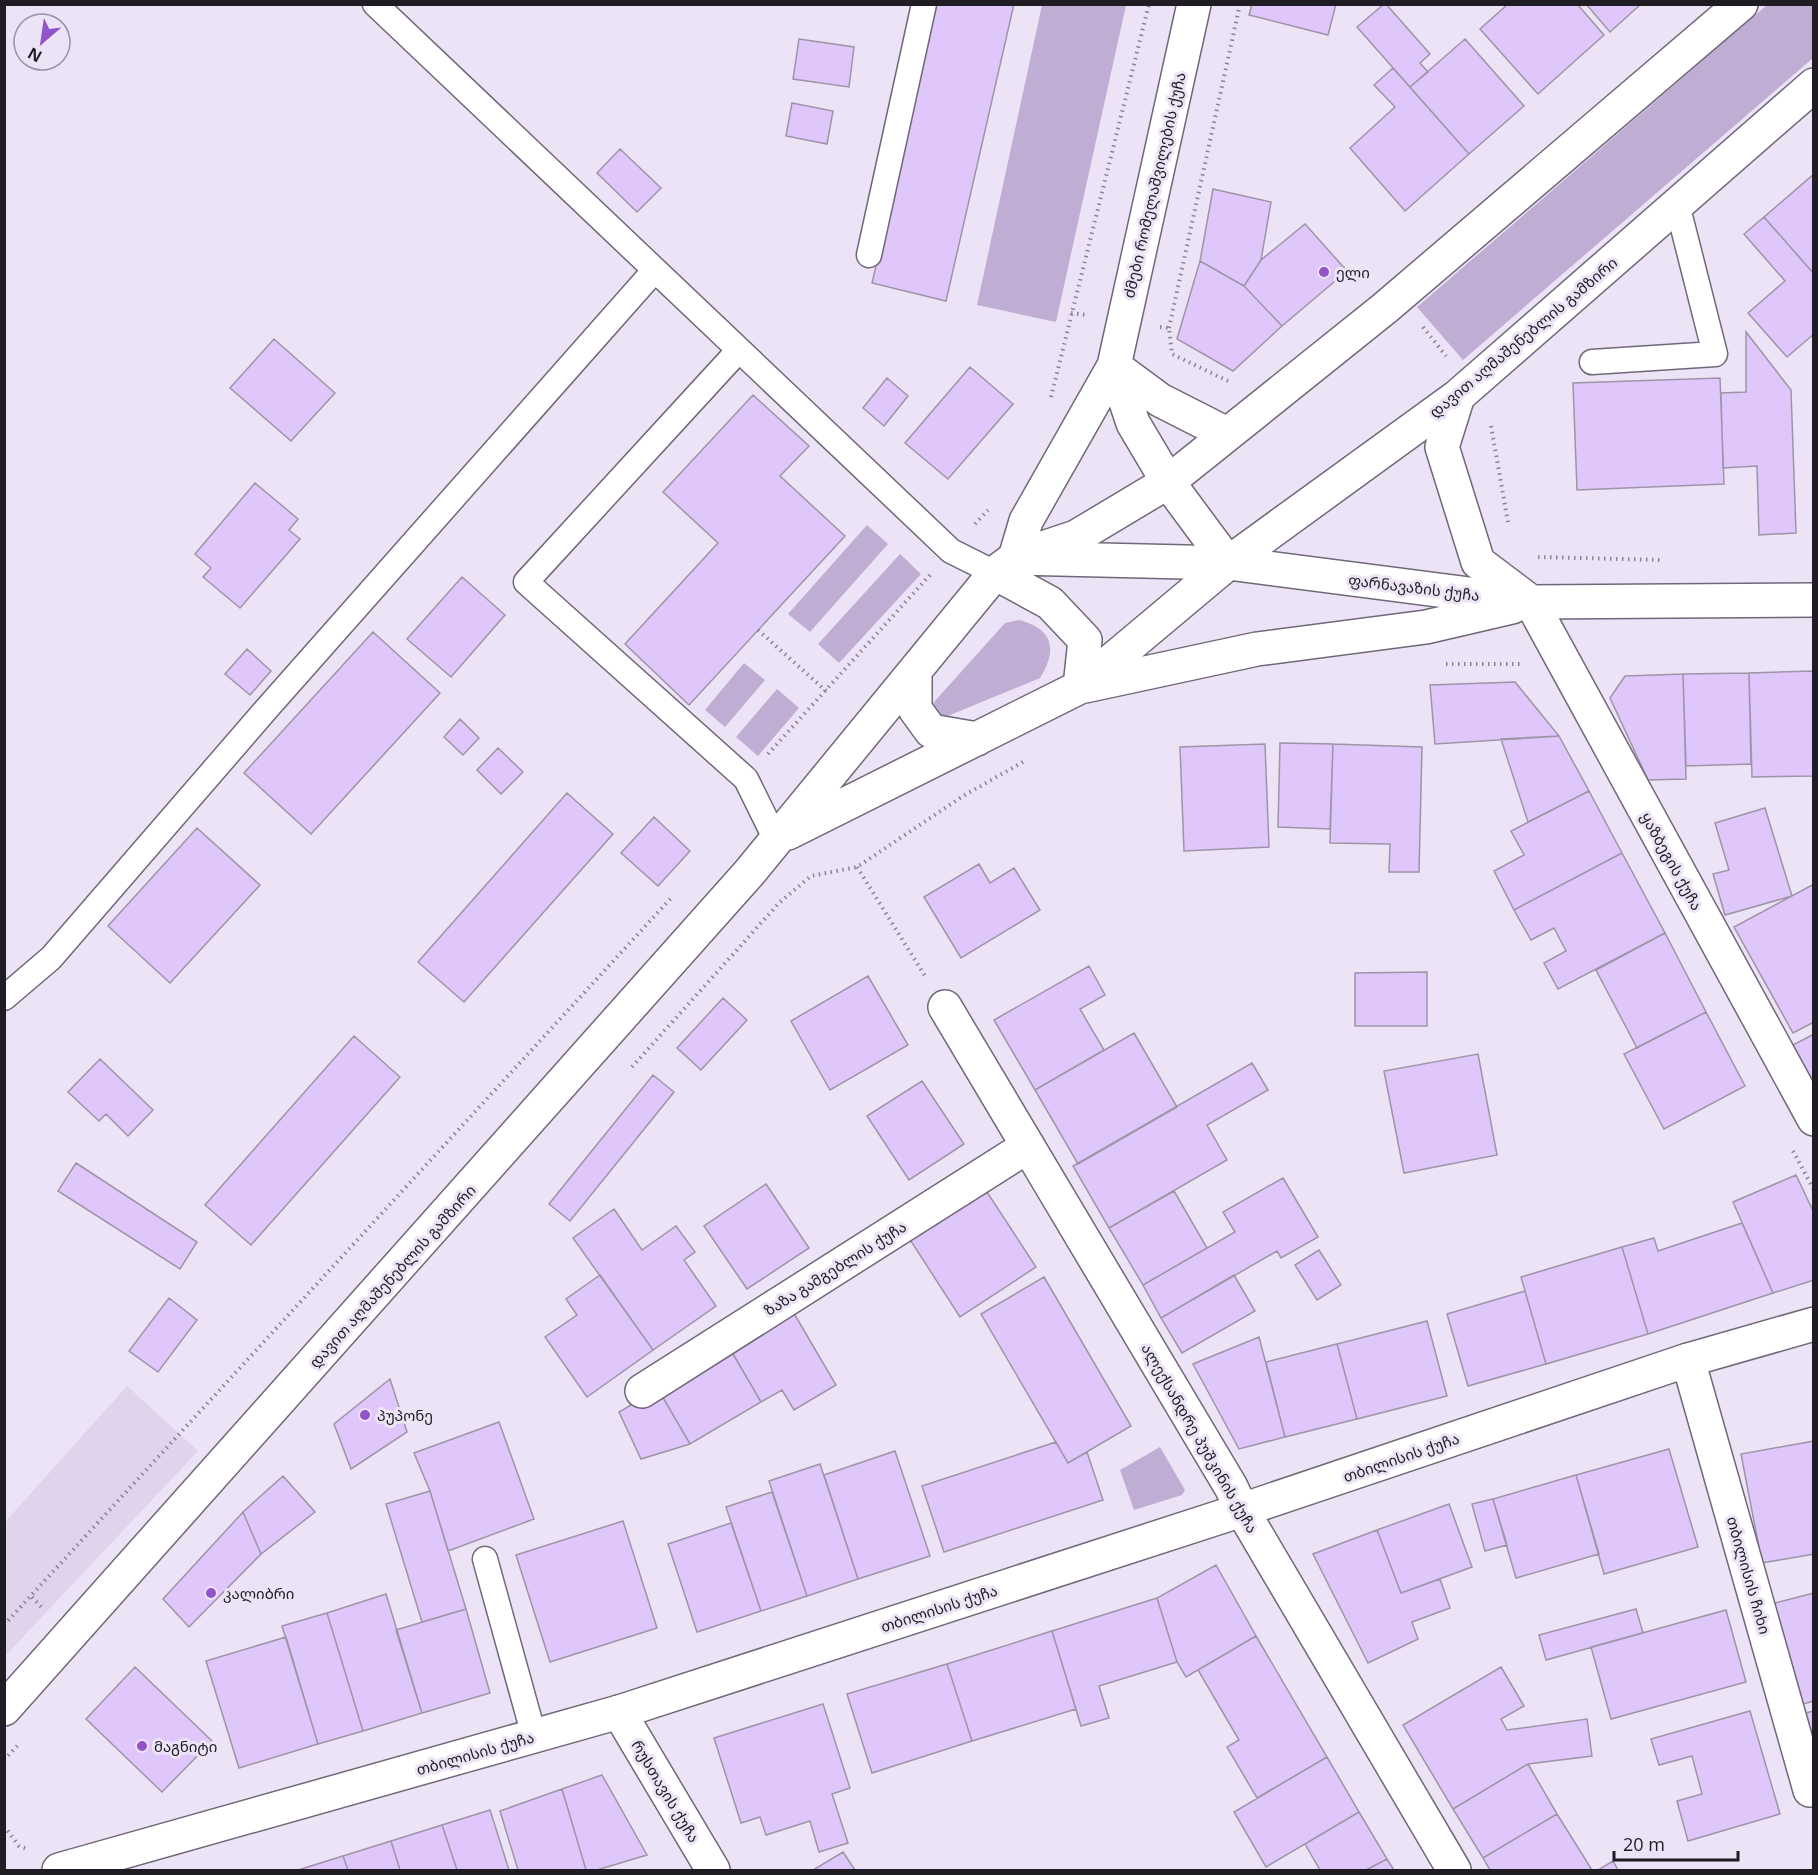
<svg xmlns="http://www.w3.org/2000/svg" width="1818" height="1875" viewBox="0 0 1818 1875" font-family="'Open Sans','Noto Sans Georgian',sans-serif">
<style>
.built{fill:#e0d4ed}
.green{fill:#c0add4}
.building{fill:#dfc6fb;stroke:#9d95a6;stroke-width:1.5}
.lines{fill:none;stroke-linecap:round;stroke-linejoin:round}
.service-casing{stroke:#6f6878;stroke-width:27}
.minor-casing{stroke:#6f6878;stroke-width:36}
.tertiary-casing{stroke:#6f6878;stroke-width:36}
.secondary-casing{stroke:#6f6878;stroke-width:36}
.path{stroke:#8b8592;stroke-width:4;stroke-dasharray:1.5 4.5;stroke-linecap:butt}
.service{stroke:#fff;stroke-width:24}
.minor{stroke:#fff;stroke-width:33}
.tertiary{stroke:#fff;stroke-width:33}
.secondary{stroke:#fff;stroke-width:33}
.poi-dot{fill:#9353c9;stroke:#ece3f6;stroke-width:2}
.labels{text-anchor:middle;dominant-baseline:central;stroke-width:6;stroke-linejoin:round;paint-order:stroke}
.street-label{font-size:15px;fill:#1f1c23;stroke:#ece3f6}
.poi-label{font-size:15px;fill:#1f1c23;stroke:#ece3f6;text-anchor:start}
</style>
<rect width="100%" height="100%" fill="#ece3f6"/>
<path class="built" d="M 127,1386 L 198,1451 L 5,1656 L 5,1522 Z"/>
<path class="green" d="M 1042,5 L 1126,5 L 1056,322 L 977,305 Z
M 1767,5 L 1813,5 L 1813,58 L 1463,360 L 1417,307 Z
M 867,525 L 888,544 L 810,632 L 788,614 Z
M 900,554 L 921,574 L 839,663 L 818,644 Z
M 1019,620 C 1053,629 1058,649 1040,678 L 943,718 L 931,709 L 934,702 L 1005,623 Z
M 744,663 L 765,680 L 725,727 L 705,710 Z
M 777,689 L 799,708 L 758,756 L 736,737 Z
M 1160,1447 L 1185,1490 L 1182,1495 L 1134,1510 L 1120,1470 Z"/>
<path class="building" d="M 936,4 L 1014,4 L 946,301 L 872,283 Z
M 1252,4 L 1336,4 L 1328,35 L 1249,15 Z
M 1384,4 L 1386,4 L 1430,54 L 1420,63 L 1428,72 L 1410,87 L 1357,27 Z
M 1508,4 L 1577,4 L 1604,35 L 1538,94 L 1480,29 Z
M 1586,4 L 1641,4 L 1610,32 Z
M 799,39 L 854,47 L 849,87 L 793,79 Z
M 1465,39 L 1524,106 L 1469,154 L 1410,87 Z
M 1393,68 L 1469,154 L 1405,211 L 1350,148 L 1395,107 L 1374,85 Z
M 792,103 L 833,111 L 827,144 L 786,136 Z
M 620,149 L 661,188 L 637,212 L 597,173 Z
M 1814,174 L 1814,274 L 1764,217 Z
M 1213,189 L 1271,202 L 1261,260 L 1244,286 L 1200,261 Z
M 1764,217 L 1814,274 L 1814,334 L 1787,357 L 1748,313 L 1785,281 L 1744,234 Z
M 1305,224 L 1347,271 L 1282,326 L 1244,286 L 1261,260 Z
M 1200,261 L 1244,286 L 1282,326 L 1233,371 L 1177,339 Z
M 1746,332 L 1791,390 L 1796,533 L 1759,535 L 1757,466 L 1723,468 L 1721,393 L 1746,392 Z
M 274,339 L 335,393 L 291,441 L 230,388 Z
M 970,367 L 1013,404 L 948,479 L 905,443 Z
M 887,378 L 908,396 L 884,426 L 863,408 Z
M 1720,378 L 1724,484 L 1577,490 L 1573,383 Z
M 753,395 L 809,446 L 780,476 L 845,536 L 689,705 L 625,644 L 718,543 L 663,492 Z
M 255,483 L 298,519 L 289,530 L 300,539 L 240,608 L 203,577 L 211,568 L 195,554 Z
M 462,577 L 505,615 L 451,677 L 407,639 Z
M 373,632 L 440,693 L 311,834 L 244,773 Z
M 247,649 L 271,671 L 250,695 L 225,674 Z
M 1814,671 L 1814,776 L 1752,777 L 1749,673 Z
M 1749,673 L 1751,764 L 1686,766 L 1683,674 Z
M 1683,674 L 1686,779 L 1648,780 L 1610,698 L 1625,676 Z
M 1515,682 L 1559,736 L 1435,744 L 1430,685 Z
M 460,719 L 479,738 L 463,755 L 444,737 Z
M 1559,736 L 1589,791 L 1528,822 L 1501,739 Z
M 1280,743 L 1333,744 L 1330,829 L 1278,827 Z
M 1265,744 L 1269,847 L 1184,851 L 1180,747 Z
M 1333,744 L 1422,747 L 1419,872 L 1389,872 L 1390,844 L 1330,843 Z
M 498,748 L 523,772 L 501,794 L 477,770 Z
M 1589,791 L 1622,853 L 1514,910 L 1494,871 L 1524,855 L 1511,831 Z
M 567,793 L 613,834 L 464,1002 L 418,962 Z
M 1765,808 L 1792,896 L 1725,915 L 1713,874 L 1729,870 L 1715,823 Z
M 654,817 L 690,851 L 658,886 L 621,853 Z
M 197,828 L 260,885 L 170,983 L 108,926 Z
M 1622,853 L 1665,933 L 1558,989 L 1544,963 L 1566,951 L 1554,928 L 1531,940 L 1514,910 Z
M 979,864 L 990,883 L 1014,868 L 1040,910 L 961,958 L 924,897 Z
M 1814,884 L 1814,1022 L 1793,1033 L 1734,927 Z
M 1665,933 L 1706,1012 L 1637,1048 L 1596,970 Z
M 1089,966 L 1105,995 L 1080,1009 L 1104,1050 L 1035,1090 L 994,1020 Z
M 1427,972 L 1427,1026 L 1355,1026 L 1355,973 Z
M 868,976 L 908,1045 L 830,1090 L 791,1021 Z
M 723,998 L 747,1020 L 701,1070 L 677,1048 Z
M 1706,1012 L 1745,1086 L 1664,1129 L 1624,1054 Z
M 1134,1033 L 1177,1107 L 1078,1164 L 1035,1090 Z
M 1814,1034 L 1814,1087 L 1791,1046 Z
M 354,1036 L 400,1077 L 251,1245 L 205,1205 Z
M 1478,1054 L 1497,1155 L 1404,1173 L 1384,1071 Z
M 100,1059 L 153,1110 L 128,1136 L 106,1114 L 99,1121 L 68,1092 Z
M 1252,1063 L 1268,1090 L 1207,1125 L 1227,1160 L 1109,1228 L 1073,1166 Z
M 653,1075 L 674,1092 L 570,1221 L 549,1204 Z
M 922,1081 L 964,1144 L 909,1180 L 867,1116 Z
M 76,1163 L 197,1242 L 180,1269 L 58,1191 Z
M 1796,1175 L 1814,1213 L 1814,1280 L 1773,1293 L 1733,1202 Z
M 1283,1178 L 1318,1237 L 1281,1258 L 1277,1251 L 1161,1318 L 1143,1285 L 1235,1232 L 1223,1212 Z
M 766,1184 L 809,1248 L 747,1289 L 704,1226 Z
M 983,1186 L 1036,1267 L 960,1317 L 907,1235 Z
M 1174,1191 L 1207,1248 L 1143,1285 L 1109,1228 Z
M 614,1209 L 642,1250 L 676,1226 L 695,1252 L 684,1260 L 716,1306 L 653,1350 L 573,1238 Z
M 1742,1223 L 1773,1293 L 1648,1334 L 1622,1247 L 1654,1238 L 1658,1251 Z
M 1622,1247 L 1648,1334 L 1546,1364 L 1521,1277 Z
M 1319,1250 L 1341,1285 L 1317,1300 L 1295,1265 Z
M 600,1275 L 653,1350 L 587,1397 L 545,1337 L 577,1315 L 566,1299 Z
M 1234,1275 L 1255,1311 L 1182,1353 L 1161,1318 Z
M 1044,1277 L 1131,1426 L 1068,1463 L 981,1314 Z
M 1525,1291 L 1546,1364 L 1468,1386 L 1447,1314 Z
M 169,1298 L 197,1320 L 158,1372 L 129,1351 Z
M 792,1310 L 836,1385 L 794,1410 L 782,1390 L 761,1402 L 729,1347 Z
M 1427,1321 L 1447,1396 L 1357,1419 L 1337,1344 Z
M 1259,1337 L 1285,1437 L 1239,1449 L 1193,1364 Z
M 1337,1344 L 1357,1419 L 1285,1437 L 1266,1362 Z
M 729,1347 L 761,1402 L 690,1444 L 658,1389 Z
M 390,1379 L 407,1432 L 351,1469 L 334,1424 Z
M 658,1389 L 690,1444 L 641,1459 L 619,1412 Z
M 499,1422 L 534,1519 L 448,1551 L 430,1491 L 414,1453 Z
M 1814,1441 L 1814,1554 L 1762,1563 L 1741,1454 Z
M 1056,1442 L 1068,1463 L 1087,1452 L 1103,1500 L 944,1552 L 922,1486 Z
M 1669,1449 L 1698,1547 L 1604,1574 L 1576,1475 Z
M 895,1451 L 930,1556 L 858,1579 L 824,1475 Z
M 820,1464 L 858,1579 L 807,1596 L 769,1481 Z
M 1576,1475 L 1599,1554 L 1516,1578 L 1493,1499 Z
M 283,1476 L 315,1512 L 261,1554 L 243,1512 Z
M 430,1491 L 466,1609 L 422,1622 L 386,1504 Z
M 772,1492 L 807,1596 L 761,1611 L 726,1507 Z
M 1493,1499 L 1507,1545 L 1485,1551 L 1472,1504 Z
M 1449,1504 L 1472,1567 L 1401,1593 L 1377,1530 Z
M 243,1512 L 261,1554 L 189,1627 L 163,1599 Z
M 623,1521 L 657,1628 L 550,1662 L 516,1555 Z
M 731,1523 L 761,1611 L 697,1632 L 668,1544 Z
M 1377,1530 L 1401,1593 L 1440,1579 L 1450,1608 L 1412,1622 L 1418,1639 L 1368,1663 L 1313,1554 Z
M 1216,1565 L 1256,1636 L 1186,1677 L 1177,1662 L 1157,1598 Z
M 1814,1593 L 1814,1701 L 1796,1706 L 1771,1604 Z
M 386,1594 L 422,1713 L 363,1731 L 327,1613 Z
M 1157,1598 L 1177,1662 L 1099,1686 L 1109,1718 L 1081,1726 L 1052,1631 Z
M 466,1609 L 490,1693 L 422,1713 L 396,1630 Z
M 1636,1609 L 1643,1633 L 1546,1660 L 1539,1635 Z
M 1726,1610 L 1746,1682 L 1611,1719 L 1591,1647 Z
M 327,1613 L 363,1731 L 318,1744 L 282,1626 Z
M 1052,1631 L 1076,1709 L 972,1741 L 947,1664 Z
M 1256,1636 L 1327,1757 L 1257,1798 L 1227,1747 L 1239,1740 L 1198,1670 Z
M 286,1637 L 318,1744 L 239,1768 L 206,1661 Z
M 947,1664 L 972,1741 L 872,1773 L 847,1694 Z
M 135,1667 L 212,1741 L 162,1792 L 86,1719 Z
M 1501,1667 L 1524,1706 L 1501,1719 L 1507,1730 L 1587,1719 L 1592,1756 L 1528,1764 L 1453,1809 L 1403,1725 Z
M 823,1704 L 850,1788 L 832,1794 L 848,1843 L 819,1852 L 810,1821 L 766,1835 L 760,1817 L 741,1823 L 714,1738 Z
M 1750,1711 L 1780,1814 L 1688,1841 L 1677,1801 L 1702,1794 L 1692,1756 L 1659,1765 L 1651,1739 Z
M 1814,1711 L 1814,1761 L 1801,1714 Z
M 1327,1757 L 1359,1812 L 1266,1867 L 1234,1812 Z
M 1528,1764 L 1557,1814 L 1483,1858 L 1453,1809 Z
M 602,1775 L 647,1855 L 597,1870 L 586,1870 L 562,1789 Z
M 562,1789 L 586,1870 L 518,1870 L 500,1811 Z
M 490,1810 L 509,1870 L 457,1870 L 442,1825 Z
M 1359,1812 L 1387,1859 L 1366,1870 L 1320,1870 L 1305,1844 Z
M 1557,1814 L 1592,1870 L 1490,1870 L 1483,1858 Z
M 442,1825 L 457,1870 L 400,1870 L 391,1841 Z
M 391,1841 L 400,1870 L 348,1870 L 343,1856 Z
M 843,1852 L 855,1870 L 813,1870 Z
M 343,1856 L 348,1870 L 298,1870 Z
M 1387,1859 L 1394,1870 L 1366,1870 Z
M 1613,1861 L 1618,1870 L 1598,1870 Z"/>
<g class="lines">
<defs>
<path id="service" d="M 375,4 L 951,551 L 995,573
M 869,255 L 924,4
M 739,350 L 526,582 L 746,779 L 776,840
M 1592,362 L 1715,354 L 1677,204
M 4,998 L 51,958 L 270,705 L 654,271
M 485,1559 L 534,1736"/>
<path id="minor" d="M 1531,602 L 1814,1119
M 945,1007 L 1231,1487 L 1242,1510
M 1688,1360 L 1810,1790
M 642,1391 L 1028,1146
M 619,1712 L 713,1870"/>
<path id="tertiary" d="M 1114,366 L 1133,423 L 1168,482 L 1228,563 L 1458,396 L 1814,85
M 1114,366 L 1160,400 L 1227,434
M 1458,396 L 1442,447 L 1478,562 L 1531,602
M 1016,557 L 1076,537 L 1168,482 L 1385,308 L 1741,4
M 1015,558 L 1026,521 L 1114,366 L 1194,4"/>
<path id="secondary" d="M 995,573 L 1050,603 L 1085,640 L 1080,687
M 915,671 L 915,709 L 931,731 L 977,739
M 1085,686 L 1257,649 L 1426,627 L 1512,607
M 788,833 L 1080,687 L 1228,563
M 1242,1510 L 1454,1870
M 4,1709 L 749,873 L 995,573 L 1015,558 L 1228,563 L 1531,602 L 1814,600
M 59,1870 L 619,1712 L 1242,1510 L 1688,1360 L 1814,1324"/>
</defs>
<use href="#service" class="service-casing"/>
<use href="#minor" class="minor-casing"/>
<use href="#tertiary" class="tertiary-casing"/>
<use href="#secondary" class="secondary-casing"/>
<path class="path" d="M 1071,313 L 1087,315
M 1160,327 L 1169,328 L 1172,354 L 1230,382
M 1423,327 L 1446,356
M 1169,328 L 1240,4
M 1051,397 L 1149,4
M 1491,426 L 1508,522
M 975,524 L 988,510
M 1538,557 L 1662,560
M 758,630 L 826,691
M 1446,664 L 1523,664
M 768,754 L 930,575
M 857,867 L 925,976
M 632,1067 L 779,903 L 811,876 L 857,867 L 963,796 L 1023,762
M 1793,1151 L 1814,1190
M 32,1597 L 43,1609
M 4,1625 L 672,897
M 4,1760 L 19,1744
M 4,1826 L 19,1846 L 28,1849"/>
<use href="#service" class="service"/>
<use href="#minor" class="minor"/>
<use href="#tertiary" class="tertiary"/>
<use href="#secondary" class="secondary"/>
</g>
<g class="poi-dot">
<circle cx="1324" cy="272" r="6"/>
<circle cx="365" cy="1415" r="6"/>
<circle cx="211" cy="1593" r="6"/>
<circle cx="142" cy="1746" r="6"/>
</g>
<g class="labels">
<g class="street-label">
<text transform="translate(1154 185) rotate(-77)">ძმები რომელაშვილების ქუჩა</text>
<text transform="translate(1523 337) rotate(-40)">დავით აღმაშენებლის გამზირი</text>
<text transform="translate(1414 587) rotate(7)">ფარნავაზის ქუჩა</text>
<text transform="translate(1672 861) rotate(61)">ყაზბეგის ქუჩა</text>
<text transform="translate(835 1268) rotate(-32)">ზაზა გამგებლის ქუჩა</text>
<text transform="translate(392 1276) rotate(-48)">დავით აღმაშენებლის გამზირი</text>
<text transform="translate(1200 1438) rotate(60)">ალექსანდრე პუშკინის ქუჩა</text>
<text transform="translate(1401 1457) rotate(-19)">თბილისის ქუჩა</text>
<text transform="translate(1749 1575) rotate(74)">თბილისის ჩიხი</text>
<text transform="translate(939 1608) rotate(-18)">თბილისის ქუჩა</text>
<text transform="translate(475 1753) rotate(-16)">თბილისის ქუჩა</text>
<text transform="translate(666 1791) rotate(59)">რუსთავის ქუჩა</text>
</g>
<g class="poi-label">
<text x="1336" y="272">ელი</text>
<text x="377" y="1415">პუპონე</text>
<text x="223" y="1593">კალიბრი</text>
<text x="154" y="1746">მაგნიტი</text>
</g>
</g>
<rect width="1818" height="1875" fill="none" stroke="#1f1c23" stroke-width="12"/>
<g transform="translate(42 42) rotate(209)"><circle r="28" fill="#ece3f6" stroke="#9a93a2" stroke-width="1.5"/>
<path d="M0-4.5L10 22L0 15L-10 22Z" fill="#9353c9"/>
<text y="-9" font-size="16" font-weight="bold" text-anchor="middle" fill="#1f1c23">N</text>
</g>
<path d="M1614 1851v9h124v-9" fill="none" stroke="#1f1c23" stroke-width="3"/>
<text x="1623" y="1851" font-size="18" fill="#1f1c23" stroke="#ece3f6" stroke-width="4.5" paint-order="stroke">20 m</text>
</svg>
